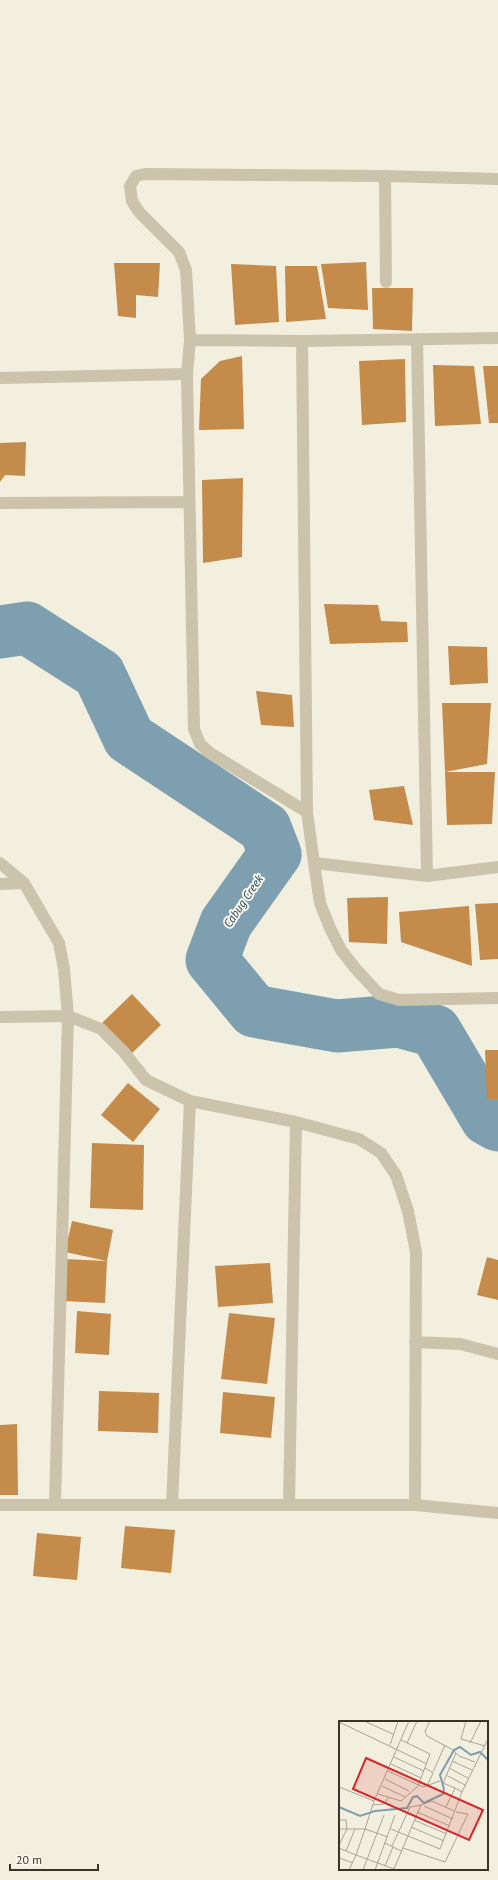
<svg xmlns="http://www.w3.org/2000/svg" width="498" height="1880" viewBox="0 0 498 1880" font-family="'PT Sans',sans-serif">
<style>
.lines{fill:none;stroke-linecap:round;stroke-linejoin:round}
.river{stroke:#7e9fb0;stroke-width:53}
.building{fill:#c48b4b}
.minor{stroke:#cbc3ab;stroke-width:12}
.labels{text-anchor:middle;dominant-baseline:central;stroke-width:4;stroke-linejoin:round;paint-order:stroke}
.water-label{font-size:12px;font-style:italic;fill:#20465a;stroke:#faf8ec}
.inset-river{fill:none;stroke:#7e9fb0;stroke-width:2}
.inset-road{fill:none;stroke:#a9a497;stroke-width:1}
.view{fill:#d62828;fill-opacity:0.15;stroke:#d62828;stroke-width:2}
.inset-edge{fill:none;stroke:#39332a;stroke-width:2}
</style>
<rect width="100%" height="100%" fill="#f3efdf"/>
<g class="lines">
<path class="river" d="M 0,632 L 27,628 L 99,674 L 129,738 L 265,828 L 275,854 L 226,923 L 212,960 L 254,1011 L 337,1026 L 398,1021 L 435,1031 L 487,1119 L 498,1125"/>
</g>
<path class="building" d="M 366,262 L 368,310 L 328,308 L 321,264 Z
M 114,263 L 160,263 L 158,297 L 136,295 L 136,318 L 118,316 Z
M 231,264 L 276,266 L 279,322 L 235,325 Z
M 285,266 L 317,266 L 326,319 L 286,322 Z
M 372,288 L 413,288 L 412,331 L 373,329 Z
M 242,356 L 244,429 L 199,430 L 201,379 L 220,361 Z
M 405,359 L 406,422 L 362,425 L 359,361 Z
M 433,365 L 474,366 L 481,424 L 435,426 Z
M 483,366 L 498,366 L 498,423 L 489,423 Z
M 26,442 L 25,476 L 5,475 L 0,482 L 0,443 Z
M 243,478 L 242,557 L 203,563 L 202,480 Z
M 324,604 L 378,605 L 381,621 L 407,622 L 408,642 L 330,644 Z
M 448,646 L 487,647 L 488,683 L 450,685 Z
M 256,691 L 292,695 L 294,727 L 261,725 Z
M 442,703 L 491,703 L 487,764 L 445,772 Z
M 445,772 L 495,772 L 492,824 L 447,825 Z
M 404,786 L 413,825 L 374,820 L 369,790 Z
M 388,897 L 387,944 L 349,942 L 347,898 Z
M 498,903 L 498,959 L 480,960 L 475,904 Z
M 469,906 L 472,966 L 401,942 L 399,912 Z
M 132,994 L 161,1025 L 131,1054 L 102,1023 Z
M 485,1050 L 498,1050 L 498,1099 L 487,1099 Z
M 128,1083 L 160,1109 L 133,1142 L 101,1115 Z
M 92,1143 L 144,1145 L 143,1210 L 90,1208 Z
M 72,1221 L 113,1230 L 107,1261 L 65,1252 Z
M 487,1257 L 498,1260 L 498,1300 L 477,1295 Z
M 64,1259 L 107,1261 L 105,1303 L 62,1301 Z
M 270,1263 L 273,1303 L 218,1307 L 215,1266 Z
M 77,1311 L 111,1314 L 109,1355 L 75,1353 Z
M 229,1313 L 275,1318 L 267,1384 L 221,1379 Z
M 99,1391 L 159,1393 L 158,1433 L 98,1431 Z
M 223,1392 L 275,1397 L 271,1438 L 220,1433 Z
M 17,1424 L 18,1495 L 0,1495 L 0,1425 Z
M 125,1526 L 175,1530 L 171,1573 L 121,1568 Z
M 37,1533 L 81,1537 L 77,1580 L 33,1576 Z"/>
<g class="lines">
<path class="minor" d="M 385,176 L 386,282
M 498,338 L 302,341 L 190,340 L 187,374 L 194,729 L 200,744 L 210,753 L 307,812 L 314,863 L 427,876 L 498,867
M 417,339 L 427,876
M 190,340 L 186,270 L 179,252 L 139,212 L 132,201 L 130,186 L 136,176 L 145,174 L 385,176 L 498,179
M 302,341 L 307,812
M 0,378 L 187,374
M 0,503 L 189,502
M 0,863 L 24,883 L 59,943 L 64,969 L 68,1016 L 55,1504
M 314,863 L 320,903 L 330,928 L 341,950 L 355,968 L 379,994 L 399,1000 L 498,998
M 0,884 L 24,883
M 0,1017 L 68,1016 L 101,1029 L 124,1052 L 146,1080 L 190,1101 L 296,1122 L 359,1139 L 381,1153 L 396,1175 L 408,1211 L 416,1252 L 415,1505
M 415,1342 L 460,1344 L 498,1354
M 0,1505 L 415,1505 L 498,1513
M 172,1505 L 190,1101
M 289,1505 L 296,1122"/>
</g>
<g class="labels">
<g class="water-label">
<text transform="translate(243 901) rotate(-56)">Cabug Creek</text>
</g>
</g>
<g transform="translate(339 1721)">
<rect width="149" height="149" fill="#f3efdf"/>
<path class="inset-river" d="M 0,86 L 21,95 L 36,90 L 68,87 L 74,76 L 78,75 L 85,82 L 104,73 L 105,68 L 101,54 L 115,29 L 121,26 L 132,34 L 141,31 L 149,39"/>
<path class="inset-road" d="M 25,0 L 54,13M 91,0 L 86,10 L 88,15 L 114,29M 127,0 L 122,18 L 146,25M 0,1 L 88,43M 68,22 L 78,0M 131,22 L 142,0M 51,24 L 59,0M 115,30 L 120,35 L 136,41M 55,36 L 85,50M 113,40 L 133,49M 52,43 L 82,57M 86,47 L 94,52 L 88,65M 110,47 L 129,57M 49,50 L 84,66 L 101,60M 94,51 L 106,24M 107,54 L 126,64M 46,58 L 70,70M 43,65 L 66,76M 0,66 L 35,80M 116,67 L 104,62 L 117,32M 39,73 L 62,80 L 79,65 L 91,33 L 62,19M 34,84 L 45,83 L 49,77M 85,85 L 114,98M 107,86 L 116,67 L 123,71M 78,91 L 111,105M 0,99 L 7,99 L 8,108 L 0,124M 75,99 L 108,113M 72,106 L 105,120M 0,108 L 26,108 L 35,80 L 70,0M 52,108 L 101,128 L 123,71 L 149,18M 49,116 L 26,108 L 17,134 L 55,148M 46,122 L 62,130M 53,125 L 71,86 L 82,84M 0,127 L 17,134 L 10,149M 64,127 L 106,141 L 129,93 L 117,91M 7,130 L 16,108M 0,137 L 14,142M 46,145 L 54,126M 55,148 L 82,84 L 93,80 L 115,90M 24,149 L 45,94M 36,149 L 56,94"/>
<path class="view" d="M 27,37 L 144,89 L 130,119 L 14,68 Z"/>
<rect width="149" height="149" class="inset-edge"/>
</g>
<path d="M10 1864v6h88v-6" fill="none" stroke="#39332a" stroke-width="2"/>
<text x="16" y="1864" font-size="12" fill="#39332a" stroke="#faf8ec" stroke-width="3" paint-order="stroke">20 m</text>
</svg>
